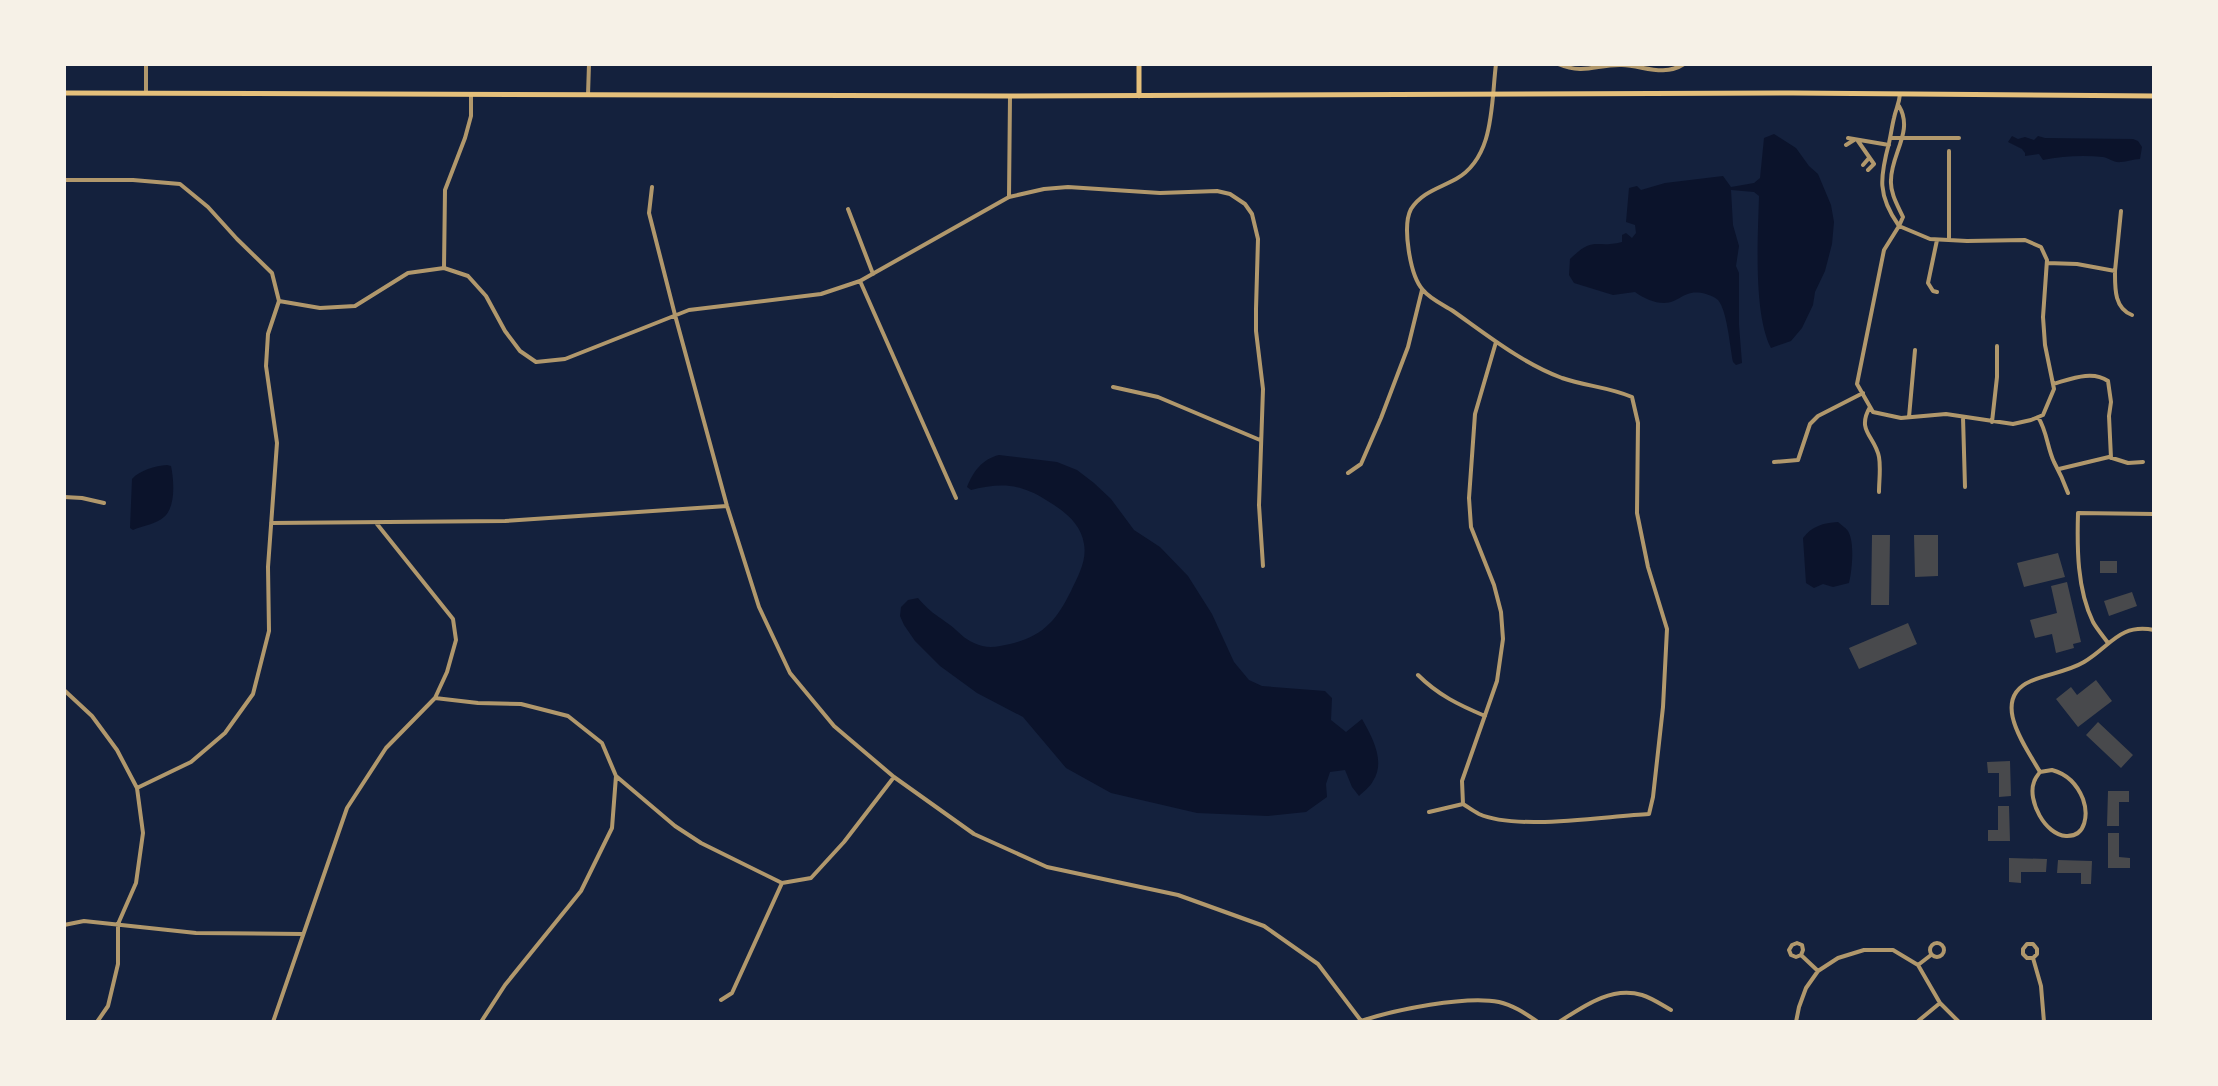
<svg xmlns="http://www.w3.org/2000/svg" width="2218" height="1086" viewBox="0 0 2218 1086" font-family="Jost,sans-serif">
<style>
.water{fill:#0b132b}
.building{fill:#48494c}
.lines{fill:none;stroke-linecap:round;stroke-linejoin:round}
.minor{stroke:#b1986c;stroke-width:4}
.secondary{stroke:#e5c07b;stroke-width:5}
</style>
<rect width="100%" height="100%" fill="#14213d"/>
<path class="water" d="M 1774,134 L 1796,148 L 1809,166 L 1818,174 L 1831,205 L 1834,222 L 1832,244 L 1825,271 L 1815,292 L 1813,305 L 1802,328 L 1791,341 L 1771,348 C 1753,313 1758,236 1759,196 L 1754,192 L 1731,190 L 1733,225 L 1739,246 L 1736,266 L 1739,273 L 1739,325 L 1742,363 L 1736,365 L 1733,362 C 1730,347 1727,310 1718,300 C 1715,297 1709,295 1706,294 C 1683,288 1681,303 1664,303 C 1654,303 1643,298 1635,292 L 1613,295 L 1574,283 L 1569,275 L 1570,259 C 1595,235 1594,249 1622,242 L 1622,235 L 1626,233 L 1632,238 L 1636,233 L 1635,225 L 1626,222 L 1629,188 L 1637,186 L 1641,190 L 1665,183 L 1723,176 L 1731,187 L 1754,183 L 1760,178 L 1764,138 Z
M 2012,136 L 2018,139 L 2025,137 L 2034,140 L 2038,136 L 2045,138 L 2133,139 L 2138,141 L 2142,147 L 2140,159 C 2133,159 2127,162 2121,162 C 2114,163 2109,158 2103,157 C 2084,155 2062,156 2043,160 L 2039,154 L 2025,156 L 2025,153 L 2022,149 L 2008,142 Z
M 999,455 L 1057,462 L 1077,470 L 1094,483 L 1111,499 L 1134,530 L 1160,547 L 1188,576 L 1212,614 L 1234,662 L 1249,680 L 1262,686 L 1325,691 L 1332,698 L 1331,720 L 1346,732 L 1362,719 C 1372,737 1386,761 1373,781 C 1370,787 1364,791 1359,796 L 1352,787 L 1345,770 L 1330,772 L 1326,784 L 1327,797 L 1306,812 L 1268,816 L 1197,813 L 1111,793 L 1066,768 L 1023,717 L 977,693 L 940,666 L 915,641 L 904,625 L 900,616 L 901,607 L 908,600 L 918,598 C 930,612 935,614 950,625 C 958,631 964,639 974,643 C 986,649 997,647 1010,644 C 1043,636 1056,621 1071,591 C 1078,576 1087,561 1084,544 C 1081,523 1063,510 1046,500 C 1020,483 1000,483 971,490 L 967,487 C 973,472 982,459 999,455 Z
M 167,465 L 171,466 C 174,480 176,507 164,517 C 156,524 142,526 133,530 L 130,528 L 132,479 C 140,470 155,466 167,465 Z
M 1838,522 C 1841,525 1845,527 1848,531 C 1855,543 1852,570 1849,583 L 1833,587 L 1823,584 L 1814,588 L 1806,583 L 1803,538 C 1812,526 1823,523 1838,522 Z"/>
<path class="building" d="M 1872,535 L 1890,535 L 1889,605 L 1871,605 Z
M 1914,535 L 1938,535 L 1938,576 L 1915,577 Z
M 2058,553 L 2065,577 L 2024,587 L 2017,563 Z
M 2100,561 L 2117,561 L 2117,573 L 2100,573 Z
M 2067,582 L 2081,642 L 2073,644 L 2074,648 L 2056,653 L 2052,634 L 2035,638 L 2030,620 L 2057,613 L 2051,586 Z
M 2132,592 L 2137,606 L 2109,616 L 2104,601 Z
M 1908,623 L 1917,644 L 1859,669 L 1849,648 Z
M 2096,680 L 2112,701 L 2078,727 L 2056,699 L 2071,687 L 2077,695 Z
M 2098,722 L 2133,755 L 2121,768 L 2086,735 Z
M 2010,761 L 2011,796 L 1999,797 L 1999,773 L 1988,773 L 1987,762 Z
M 2108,791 L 2129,791 L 2129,802 L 2119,802 L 2119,826 L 2107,826 Z
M 1998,806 L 2009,806 L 2010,841 L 1988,841 L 1988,830 L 1998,830 Z
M 2108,833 L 2119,833 L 2119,857 L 2130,858 L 2130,868 L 2108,868 Z
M 2009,858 L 2047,859 L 2046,872 L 2021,872 L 2021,883 L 2009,882 Z
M 2058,860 L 2092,861 L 2091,884 L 2081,884 L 2081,873 L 2057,873 Z"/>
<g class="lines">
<path class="minor" d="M 146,64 L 146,93
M 1558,64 C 1585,75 1597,64 1622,65 C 1644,66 1664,77 1684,64
M 588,95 L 589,64
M 1899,106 C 1914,131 1891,154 1891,180 C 1890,193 1898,206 1903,217 L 1899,226 C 1877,195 1880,177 1889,143 C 1891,134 1892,126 1894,118 C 1896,108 1899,105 1900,94
M 1848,138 L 1889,145
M 1890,138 L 1959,138
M 1858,141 L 1874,164 L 1868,170
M 1846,145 L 1854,140
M 1949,151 L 1949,240
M 1863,165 L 1869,158
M 64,180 L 133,180 L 180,184 L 208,207 L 237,239 L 272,273 L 279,301
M 652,187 L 649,213 L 675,315 L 727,506 L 759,607 L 790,673 L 834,726 L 894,777 L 974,834 L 1047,867 L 1178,895 L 1264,926 L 1318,964 L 1362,1022
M 1009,197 L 1010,96
M 848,209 L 873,274
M 1899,226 L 1930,239 L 1967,241 L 2025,240 L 2041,247 L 2047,260 L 2043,317 L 2045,345 L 2054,389 L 2043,415 L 2031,420 L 2013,424 L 1946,414 L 1901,418 L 1873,412 L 1857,384 L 1884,250 Z
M 2047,263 L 2077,264 L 2115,271 L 2121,211
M 444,268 L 445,190 L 465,138 L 471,116 L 471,95
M 2115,271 C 2115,288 2114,308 2132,315
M 860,281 L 956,498
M 1937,292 L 1933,291 L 1928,283 L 1937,240
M 279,301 L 320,308 L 355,306 L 408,273 L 444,268 L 468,276 L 486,296 L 505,331 L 520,351 L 536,362 L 565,359 L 689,310 L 821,294 L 860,281 L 1009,197 L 1044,189 L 1068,187 L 1160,193 L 1217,191 L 1230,194 L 1245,204 L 1252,214 L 1258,239 L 1256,309 L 1256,331 L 1263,389 L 1259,505 L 1263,566
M 2053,384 C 2071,379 2092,370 2108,381 L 2111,402 L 2109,416 L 2111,458
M 1113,387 L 1158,397 L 1260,440
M 1870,407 C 1856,431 1875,436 1879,457 C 1881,468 1879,481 1879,492
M 1909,417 L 1915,350
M 1963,417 L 1965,487
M 2038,417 C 2047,431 2047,447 2054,462 C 2060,473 2064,482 2068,493
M 1992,422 L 1997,377 L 1997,346
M 1774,462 L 1798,460 L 1810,424 L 1818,416 L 1863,393
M 2059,469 L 2109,457 L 2128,463 L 2143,462
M 1348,473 L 1361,464 L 1381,418 L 1408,347 L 1422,290
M 64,497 L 82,498 L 104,503
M 271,523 L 505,521 L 727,506
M 2108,643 C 2103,636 2097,629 2093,622 C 2077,589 2077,548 2078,513 L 2154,514
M 1418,675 C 1438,695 1459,705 1485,716
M 64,690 L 92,716 L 117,750 L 137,788
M 435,698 L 478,703 L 521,704 L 568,716 L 602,743 L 616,776 L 675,826 L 701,843 L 782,883 L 811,878 L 844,842 L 894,777
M 2052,770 C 2067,774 2077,784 2083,799 C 2088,813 2087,837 2066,836 C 2045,835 2027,800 2034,782 C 2035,778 2038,775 2040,772 Z
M 2040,772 C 2026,747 1989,699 2031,681 C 2048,674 2069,671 2084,662 C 2110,647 2119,623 2154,630
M 1463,804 L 1462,781 L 1497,681 L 1503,639 L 1501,612 L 1494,585 L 1471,527 L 1469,498 L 1475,414 L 1496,342
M 1429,812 L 1463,804 C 1468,807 1473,811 1479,814 C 1517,831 1605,816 1649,814 L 1653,797 L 1663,707 L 1667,629 L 1648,567 L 1637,513 L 1638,423 L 1632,397 C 1609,387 1585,386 1562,378 C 1522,363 1487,335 1453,311 C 1444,305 1430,299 1423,290 C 1410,276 1402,226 1411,209 C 1422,192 1440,188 1456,179 C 1495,157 1491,103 1496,64
M 64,925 L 84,921 L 196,933 L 303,934
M1930 950a7 7 0 1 1 14 0a7 7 0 1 1-14 0Z
M 1801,955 L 1803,950 L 1802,945 L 1797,943 L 1792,945 L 1789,950 L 1791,955 L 1796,957 L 1801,955 L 1818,971
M 2033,958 L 2027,958 L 2023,954 L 2023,949 L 2027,944 L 2033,944 L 2037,949 L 2037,954 L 2033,958 L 2041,986 L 2044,1022
M 1918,965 L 1931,955
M 721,1000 L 732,993 L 782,883
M 1361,1021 C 1394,1010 1466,995 1499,1002 C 1513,1005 1526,1014 1538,1022
M 97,1022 L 108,1006 L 118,964 L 118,924 L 136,883 L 143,833 L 137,788 L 191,762 L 225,733 L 253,694 L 269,631 L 268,567 L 277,443 L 266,366 L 268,334 L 279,301
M 273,1022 L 347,808 L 386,748 L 435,698 L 447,672 L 456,640 L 453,619 L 377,524
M 481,1022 L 505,985 L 581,891 L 612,828 L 616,776
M 1559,1022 C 1584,1006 1611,986 1642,995 C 1652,998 1662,1005 1671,1010
M 1796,1022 L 1799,1007 L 1806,988 L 1818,971 L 1838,958 L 1864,950 L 1893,950 L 1918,965 L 1940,1003 L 1959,1022
M 1917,1022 L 1940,1003"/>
<path class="secondary" d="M 1139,64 L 1139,96
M 64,93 L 1010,96 L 1793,93 L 2154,96"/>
</g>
<rect width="2218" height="1086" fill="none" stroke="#f6f1e7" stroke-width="132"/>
</svg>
